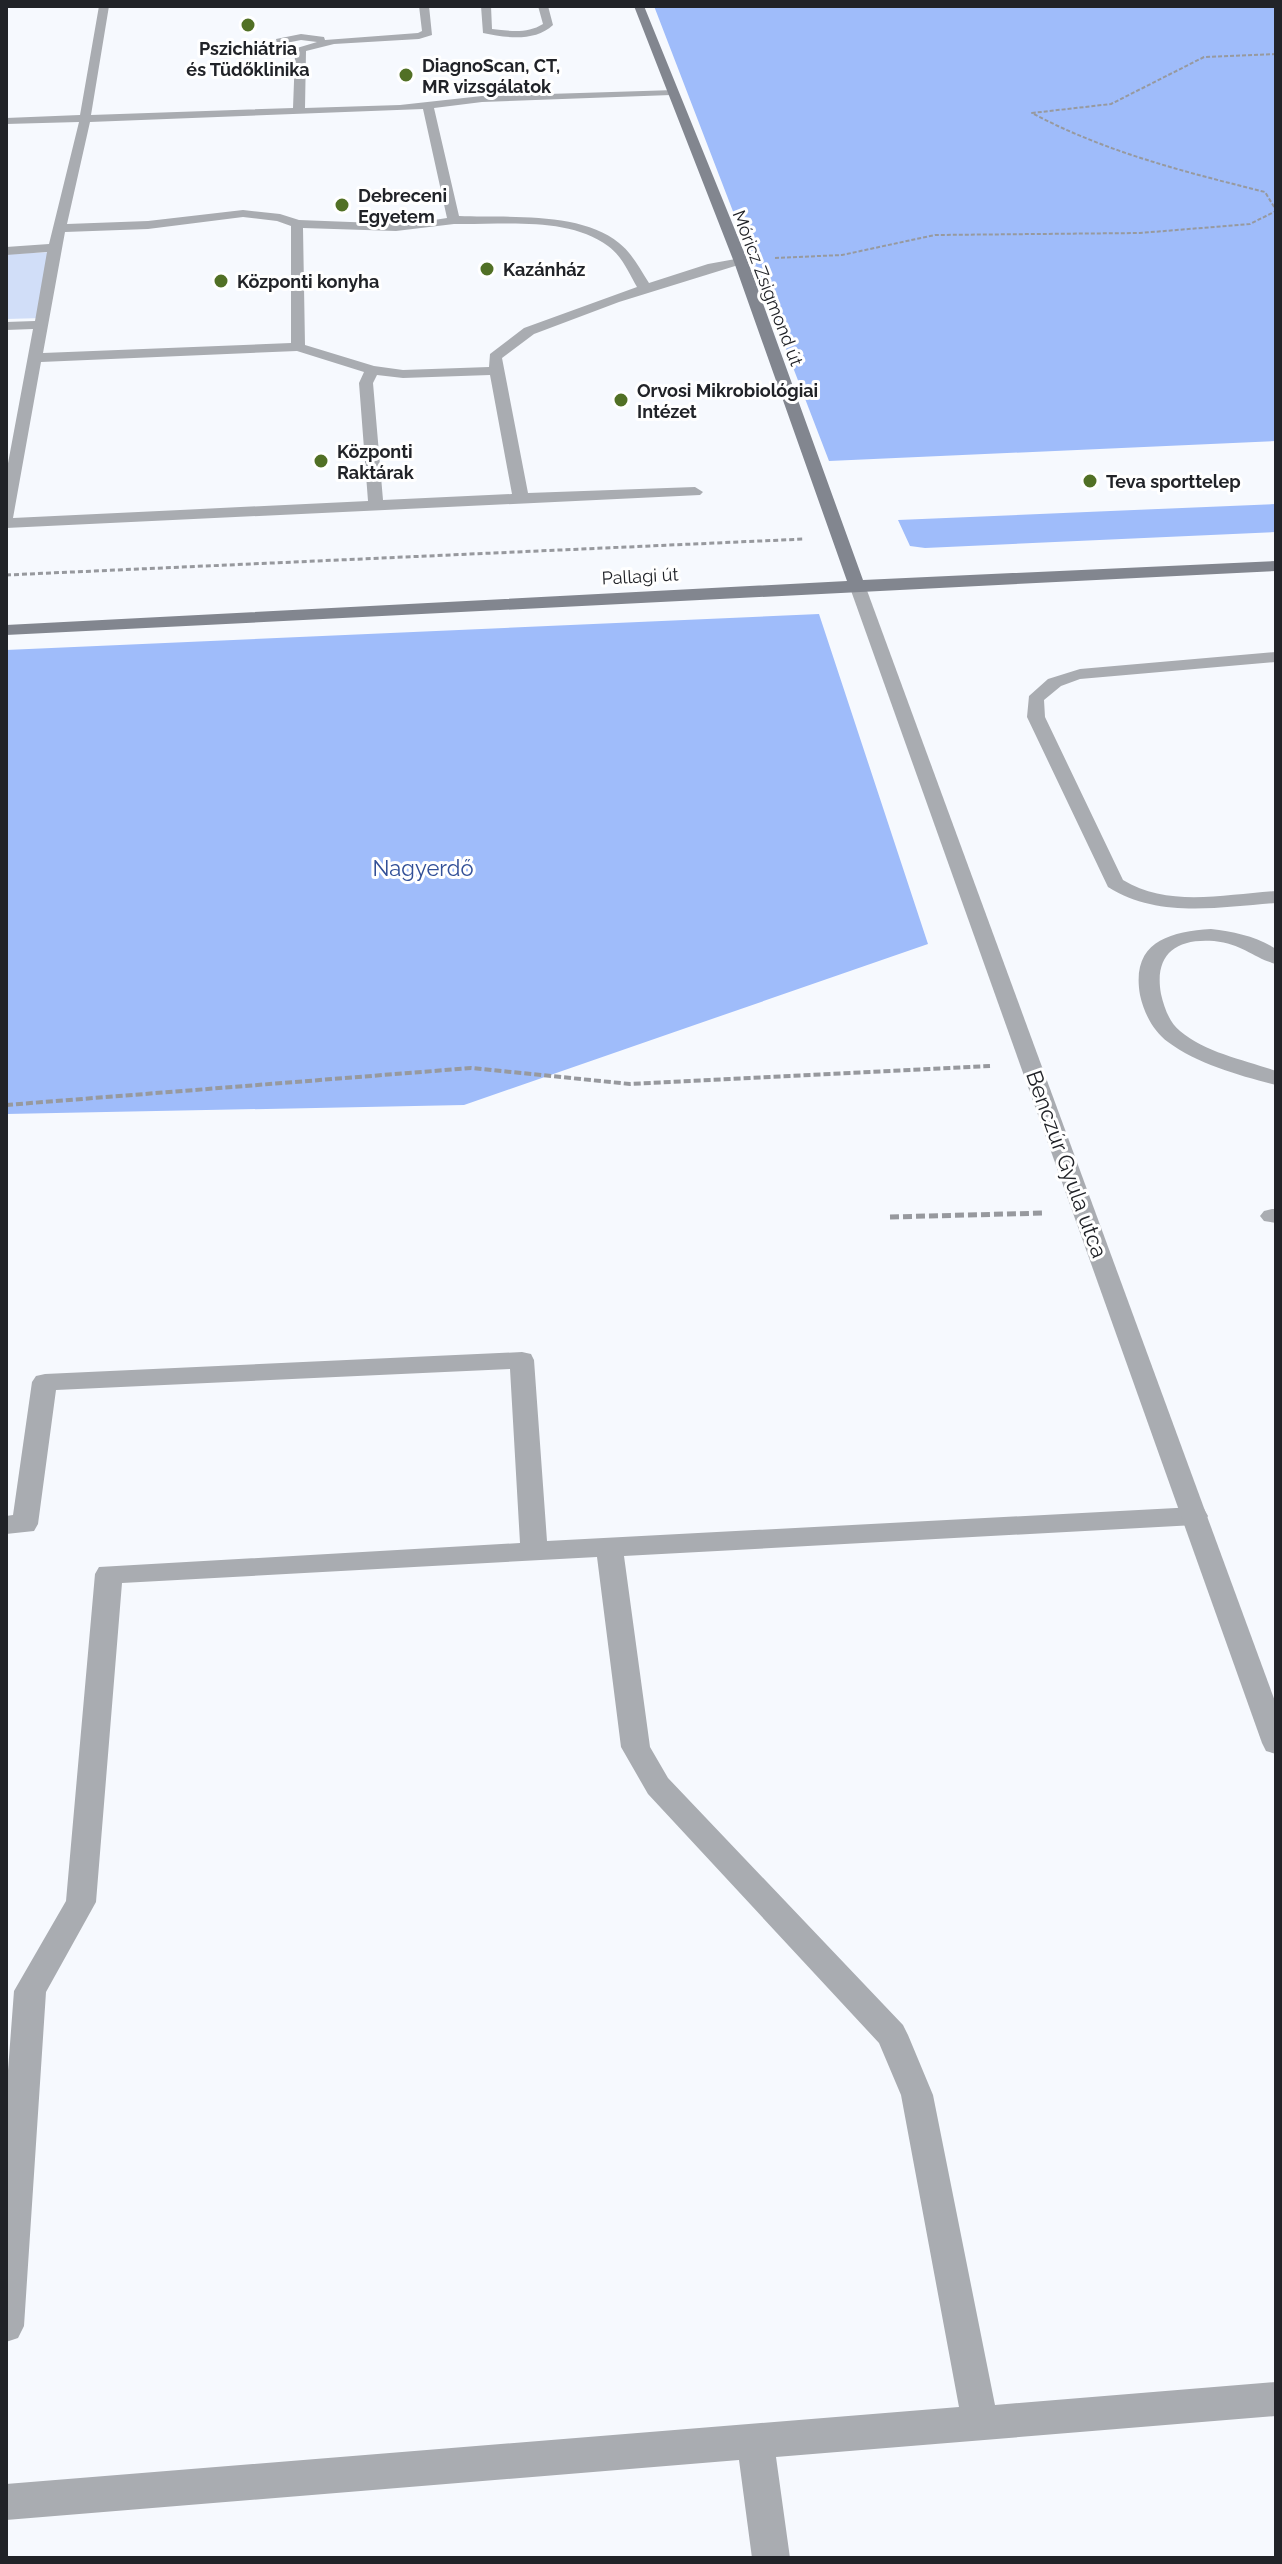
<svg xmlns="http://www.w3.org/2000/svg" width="1282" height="2564" viewBox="0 0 1282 2564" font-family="Raleway,sans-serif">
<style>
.green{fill:#d1def8}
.forest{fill:#9fbcfa}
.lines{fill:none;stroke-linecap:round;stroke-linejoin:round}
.path-far3{stroke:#97999e;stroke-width:2;stroke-dasharray:4 2;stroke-linecap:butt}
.path-far2{stroke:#97999e;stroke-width:3;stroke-dasharray:5 3;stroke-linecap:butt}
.path-far1{stroke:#97999e;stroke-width:4;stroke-dasharray:7 3;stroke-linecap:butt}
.path{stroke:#97999e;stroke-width:5;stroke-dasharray:9 4;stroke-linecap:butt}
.lane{fill:#a9acb1;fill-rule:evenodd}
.street{fill:#a9acb1;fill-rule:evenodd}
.secondary{fill:#82868f;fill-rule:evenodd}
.poi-dot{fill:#517025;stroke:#fff;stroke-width:3}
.labels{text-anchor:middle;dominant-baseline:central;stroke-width:6;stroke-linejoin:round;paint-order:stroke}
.far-poi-label{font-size:18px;font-weight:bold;fill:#212328;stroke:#fff;text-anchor:start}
.far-street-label{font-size:18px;fill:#212328;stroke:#fff}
.park-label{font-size:22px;fill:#314f97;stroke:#fff}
.street-label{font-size:22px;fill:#212328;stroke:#fff}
</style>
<rect width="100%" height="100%" fill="#f6f9fe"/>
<path class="green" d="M 54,252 L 43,318 L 6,319 L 6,254 Z"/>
<path class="forest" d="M 654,6 L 1276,6 L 1276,441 L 829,461 Z
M 1276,504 L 1276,532 L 925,548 L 910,546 L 898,520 Z
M 819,614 L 928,944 L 464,1105 L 6,1114 L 6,650 Z"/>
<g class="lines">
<path class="path-far3" d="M 1276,54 L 1204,57 L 1111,104 L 1032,113 C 1105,152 1185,172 1265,192 L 1276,210
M 775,258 L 842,255 L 935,235 L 1140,233 L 1250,224 L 1276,211"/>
<path class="path-far2" d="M 6,575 L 804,539"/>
<path class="path-far1" d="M 6,1105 L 471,1068 L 630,1084 L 990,1066"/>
<path class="path" d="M 890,1217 L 1045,1213"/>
<path class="lane" d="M 99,6 L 109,6 L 91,115 L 293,108 L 295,55 L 278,48 L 276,39 L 301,34 L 324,37 L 325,40 L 418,33 L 422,31 L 419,6 L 429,6 L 432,35 L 419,39 L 334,44 L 306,51 L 305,108 L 400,105 L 482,96 L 675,90 L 675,94 L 671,95 L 482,102 L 434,108 L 459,216 C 506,218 581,211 619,243 C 632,253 640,269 649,283 L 708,264 L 741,258 L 748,262 L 619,302 L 534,334 L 502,358 L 528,493 L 695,487 L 703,492 L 700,495 L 6,528 L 6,474 L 33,329 L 6,330 L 6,322 L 35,321 L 47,252 L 6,255 L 6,247 L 49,244 L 79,122 L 6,124 L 6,118 L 80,115 ZM 301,40 L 317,42 L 297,48 L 286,43 ZM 423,109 L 447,218 L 415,223 L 376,223 L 299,220 L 280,214 L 243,210 L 148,221 L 67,224 L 90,122 ZM 243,217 L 277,221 L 291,226 L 291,343 L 43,353 L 65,232 L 148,229 ZM 454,224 C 502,225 568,216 608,246 C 622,256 629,273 637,287 L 524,328 L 490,354 L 489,367 L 403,370 L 374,366 L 305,345 L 303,228 L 396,231 ZM 297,351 L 364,372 L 359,383 L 368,501 L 13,518 L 41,362 ZM 377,375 L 403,378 L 490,375 L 512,494 L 383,500 L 373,383 Z
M 481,6 L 491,6 L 492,29 C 510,31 527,34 543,24 L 538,6 L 548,6 L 553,25 C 535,42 506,38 483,33 Z
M 1276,652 L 1276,662 L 1080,679 L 1061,686 L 1044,700 L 1045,717 L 1123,880 C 1168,908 1226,894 1276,891 L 1276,903 C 1220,907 1158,919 1108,887 L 1027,717 L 1029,696 L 1048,679 L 1080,669 Z
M 1211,929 C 1234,932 1256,936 1276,949 L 1276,964 C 1253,958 1243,944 1214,941 C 1175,938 1154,955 1161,994 C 1164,1007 1169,1022 1180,1031 C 1206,1053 1245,1060 1276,1071 L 1276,1085 C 1241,1076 1197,1064 1168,1042 C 1153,1031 1144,1013 1140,995 C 1131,943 1167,932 1211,929 Z
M 1272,1209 L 1276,1209 L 1276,1223 L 1264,1221 L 1260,1216 L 1264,1211 Z
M 522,1352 L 531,1354 L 534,1360 L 547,1541 L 1195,1507 L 1204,1509 L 1208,1516 L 1204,1523 L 1195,1525 L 624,1556 L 650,1747 L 668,1778 L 903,2025 L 908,2035 L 933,2095 L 995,2405 L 1276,2382 L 1276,2416 L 776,2457 L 790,2558 L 752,2558 L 739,2460 L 6,2520 L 6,2484 L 959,2407 L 901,2095 L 879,2043 L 648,1794 L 621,1747 L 597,1557 L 122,1583 L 96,1902 L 46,1992 L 24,2326 L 18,2338 L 6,2342 L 6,2097 L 14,1991 L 66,1901 L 95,1574 L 99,1567 L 520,1543 L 510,1369 L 56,1390 L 38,1524 L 34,1531 L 6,1534 L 6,1516 L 13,1515 L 32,1382 L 36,1376 L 45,1374 Z"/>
<path class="street" d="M 857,580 L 865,585 L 1276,1704 L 1276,1754 L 1266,1751 L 1262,1743 L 849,585 Z"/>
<path class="secondary" d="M 634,6 L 644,6 L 748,262 L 863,580 L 1276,561 L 1276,571 L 6,635 L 6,625 L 847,581 L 734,262 Z"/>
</g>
<g class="poi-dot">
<circle cx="248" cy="25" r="8"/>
<circle cx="406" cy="75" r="8"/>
<circle cx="342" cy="205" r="8"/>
<circle cx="487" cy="269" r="8"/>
<circle cx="221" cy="281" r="8"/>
<circle cx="621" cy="400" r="8"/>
<circle cx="321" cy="461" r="8"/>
<circle cx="1090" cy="481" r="8"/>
</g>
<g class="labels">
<g class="far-poi-label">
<text x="248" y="48" text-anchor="middle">Pszichiátria<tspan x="248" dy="21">és Tüdőklinika</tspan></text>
<text x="422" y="65">DiagnoScan, CT,<tspan x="422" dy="21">MR vizsgálatok</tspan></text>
<text x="358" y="195">Debreceni<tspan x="358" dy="21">Egyetem</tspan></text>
<text x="503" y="269">Kazánház</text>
<text x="237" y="281">Központi konyha</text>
<text x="637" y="390">Orvosi Mikrobiológiai<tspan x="637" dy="21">Intézet</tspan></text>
<text x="337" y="451">Központi<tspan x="337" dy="21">Raktárak</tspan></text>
<text x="1106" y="481">Teva sporttelep</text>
</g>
<g class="far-street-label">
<text transform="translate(768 288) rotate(69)">Móricz Zsigmond út</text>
<text transform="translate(640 576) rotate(-3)">Pallagi út</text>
</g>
<g class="park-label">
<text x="423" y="868">Nagyerdő</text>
</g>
<g class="street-label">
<text transform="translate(1067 1164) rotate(70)">Benczúr Gyula utca</text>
</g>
</g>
<rect width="1282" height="2564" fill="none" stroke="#212328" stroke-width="16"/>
</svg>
